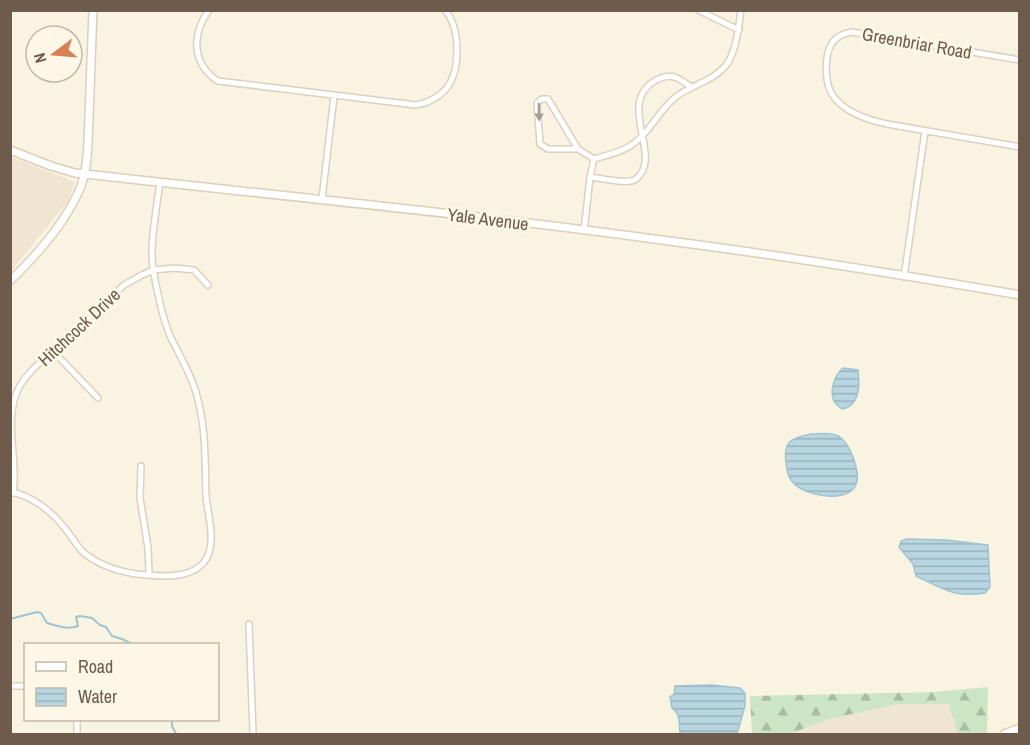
<svg xmlns="http://www.w3.org/2000/svg" width="1030" height="745" viewBox="0 0 1030 745" font-family="'Archivo Narrow',sans-serif">
<style>
.residential{fill:#f0e5d0}
.forest{fill:url(#forest-firs)}
.water{fill:url(#water-rules);stroke:#9fc4d1;stroke-width:1.5}
.lines{fill:none;stroke-linecap:round;stroke-linejoin:round}
.stream{stroke:#9fc4d1;stroke-width:2}
.street-casing{stroke:#dcd0be;stroke-width:8}
.secondary-casing{stroke:#decfba;stroke-width:10}
.street{stroke:#fff;stroke-width:5}
.secondary{stroke:#fff;stroke-width:7}
.oneway{fill:#a89d93}
.labels{text-anchor:middle;dominant-baseline:central;stroke-width:6;stroke-linejoin:round;paint-order:stroke}
.street-label{font-size:18px;fill:#6e5b4b;stroke:#fdf7e7}
</style>
<defs>
<pattern id="forest-firs" width="22" height="20" patternUnits="userSpaceOnUse" patternTransform="scale(1.5)"><rect width="22" height="20" fill="#cce5c2"/><path d="M5 1l3.5 6h-7zM16 11l3.5 6h-7z" fill="#aabda0"/></pattern>
<pattern id="water-rules" width="6" height="5" patternUnits="userSpaceOnUse" patternTransform="scale(1.5)"><rect width="6" height="5" fill="#b8d6e1"/><path d="M0 2.5h6" fill="none" stroke="#9ab1b8"/></pattern>
</defs>
<rect width="100%" height="100%" fill="#f9f3e1"/>
<path class="residential" d="M 11,157 L 75,182 L 68,201 L 11,271 Z
M 897,704 L 950,704 L 958,734 L 789,734 L 830,719 Z"/>
<path class="forest" d="M 988,687 L 987,734 L 958,734 L 949,704 L 897,704 L 830,719 L 789,734 L 752,734 L 750,696 L 934,692 Z"/>
<path class="water" d="M 843,368 L 858,370 C 860,386 860,406 842,409 C 839,407 836,405 834,401 C 829,391 835,374 843,368 Z
M 811,434 C 818,434 831,432 838,436 C 850,442 861,473 856,485 C 853,491 847,494 842,495 C 827,499 800,493 791,480 C 787,475 787,469 786,463 C 783,441 791,438 811,434 Z
M 907,539 L 946,540 L 988,545 L 990,587 L 985,593 C 955,598 943,589 916,576 L 913,564 L 899,547 L 901,541 Z
M 712,685 L 740,688 L 745,693 L 745,706 L 737,734 L 680,734 C 679,726 681,713 672,708 L 670,697 L 674,694 L 675,686 Z"/>
<g class="lines">
<path class="stream" d="M 10,619 L 37,612 L 41,613 L 47,623 C 57,626 68,630 78,626 L 76,617 L 80,616 L 92,618 L 100,625 L 106,627 L 112,636 L 122,639 L 132,644
M 145,644 L 149,644
M 172,720 L 172,726 L 176,734"/>
<defs>
<path id="street" d="M 209,10 C 191,35 192,64 218,81 L 416,105 C 427,103 437,99 445,90 C 461,72 461,29 445,10
M 698,10 L 739,30
M 1020,60 L 852,32 C 845,33 837,36 832,43 C 824,56 824,85 834,97 C 846,113 868,120 887,124 L 1020,147
M 578,149 L 548,149 L 540,144 L 537,103 L 542,99 L 548,99 L 578,149 L 594,159
M 590,177 C 601,178 628,185 636,179 C 665,156 613,102 658,79 C 672,72 680,79 691,87
M 322,199 L 334,96
M 584,231 L 590,177 L 594,159 C 607,155 623,152 633,144 C 651,132 659,109 677,96 C 692,85 715,80 727,64 C 736,51 739,26 741,10
M 904,277 L 925,131
M 53,351 L 98,398
M 141,466 L 140,498 L 148,548 L 149,574
M 10,492 C 31,495 51,511 63,526 C 70,534 75,543 82,551 C 96,564 117,571 136,574 C 165,577 210,582 211,540 C 212,525 207,510 206,495 C 205,463 206,431 198,400 C 193,378 181,358 171,338 C 165,324 161,309 158,294 C 155,281 152,267 152,254 C 152,230 157,206 160,182
M 13,493 C 19,457 1,417 21,384 C 24,379 29,374 33,369 L 124,285 L 142,275 L 153,270 L 175,268 L 194,270 L 208,285
M 249,624 L 253,734
M 10,686 L 26,686
M 77,720 L 77,734"/>
<path id="secondary" d="M 10,150 L 51,166 L 75,173 C 273,195 472,214 669,241 C 786,256 903,275 1020,295
M 10,281 C 37,255 67,221 81,186 C 86,173 87,159 88,144 L 93,10
M 1004,734 L 1020,728"/>
</defs>
<use href="#street" class="street-casing"/>
<use href="#secondary" class="secondary-casing"/>
<use href="#street" class="street"/>
<use href="#secondary" class="secondary"/>
</g>
<defs><path id="oneway-solid" d="M-6-.8H1V-3.2L6.5 0L1 3.2V.8H-6Z" transform="scale(1.5)"/></defs>
<use class="oneway" href="#oneway-solid" transform="translate(539 112) rotate(89)"/>
<g class="labels">
<g class="street-label">
<text transform="translate(917 43) rotate(10)">Greenbriar Road</text>
<text transform="translate(488 219) rotate(7)">Yale Avenue</text>
<text transform="translate(79 327) rotate(-43)">Hitchcock Drive</text>
</g>
</g>
<rect width="1030" height="745" fill="none" stroke="#6e5b4b" stroke-width="24"/>
<rect x="24" y="643" width="195" height="78" fill="#fdf7e7" stroke="#c4b9a9" stroke-width="1.5"/>
<rect x="36" y="662" width="30" height="9" fill="#ffffff" stroke="#c4b9a9" stroke-width="1.5"/>
<text x="78" y="673" font-size="18" fill="#6e5b4b">Road</text>
<rect x="36" y="688" width="30" height="18" fill="url(#water-rules)" stroke="#c4b9a9" stroke-width="1.5"/>
<text x="78" y="703" font-size="18" fill="#6e5b4b">Water</text>
<g transform="translate(54 54) rotate(254)"><circle r="28" fill="#fdf7e7" stroke="#c4b9a9" stroke-width="1.5"/>
<path d="M0-4.5L10 22L0 15L-10 22Z" fill="#d97f51"/>
<text y="-9" font-size="16" font-weight="bold" text-anchor="middle" fill="#6e5b4b">N</text>
</g>
</svg>
